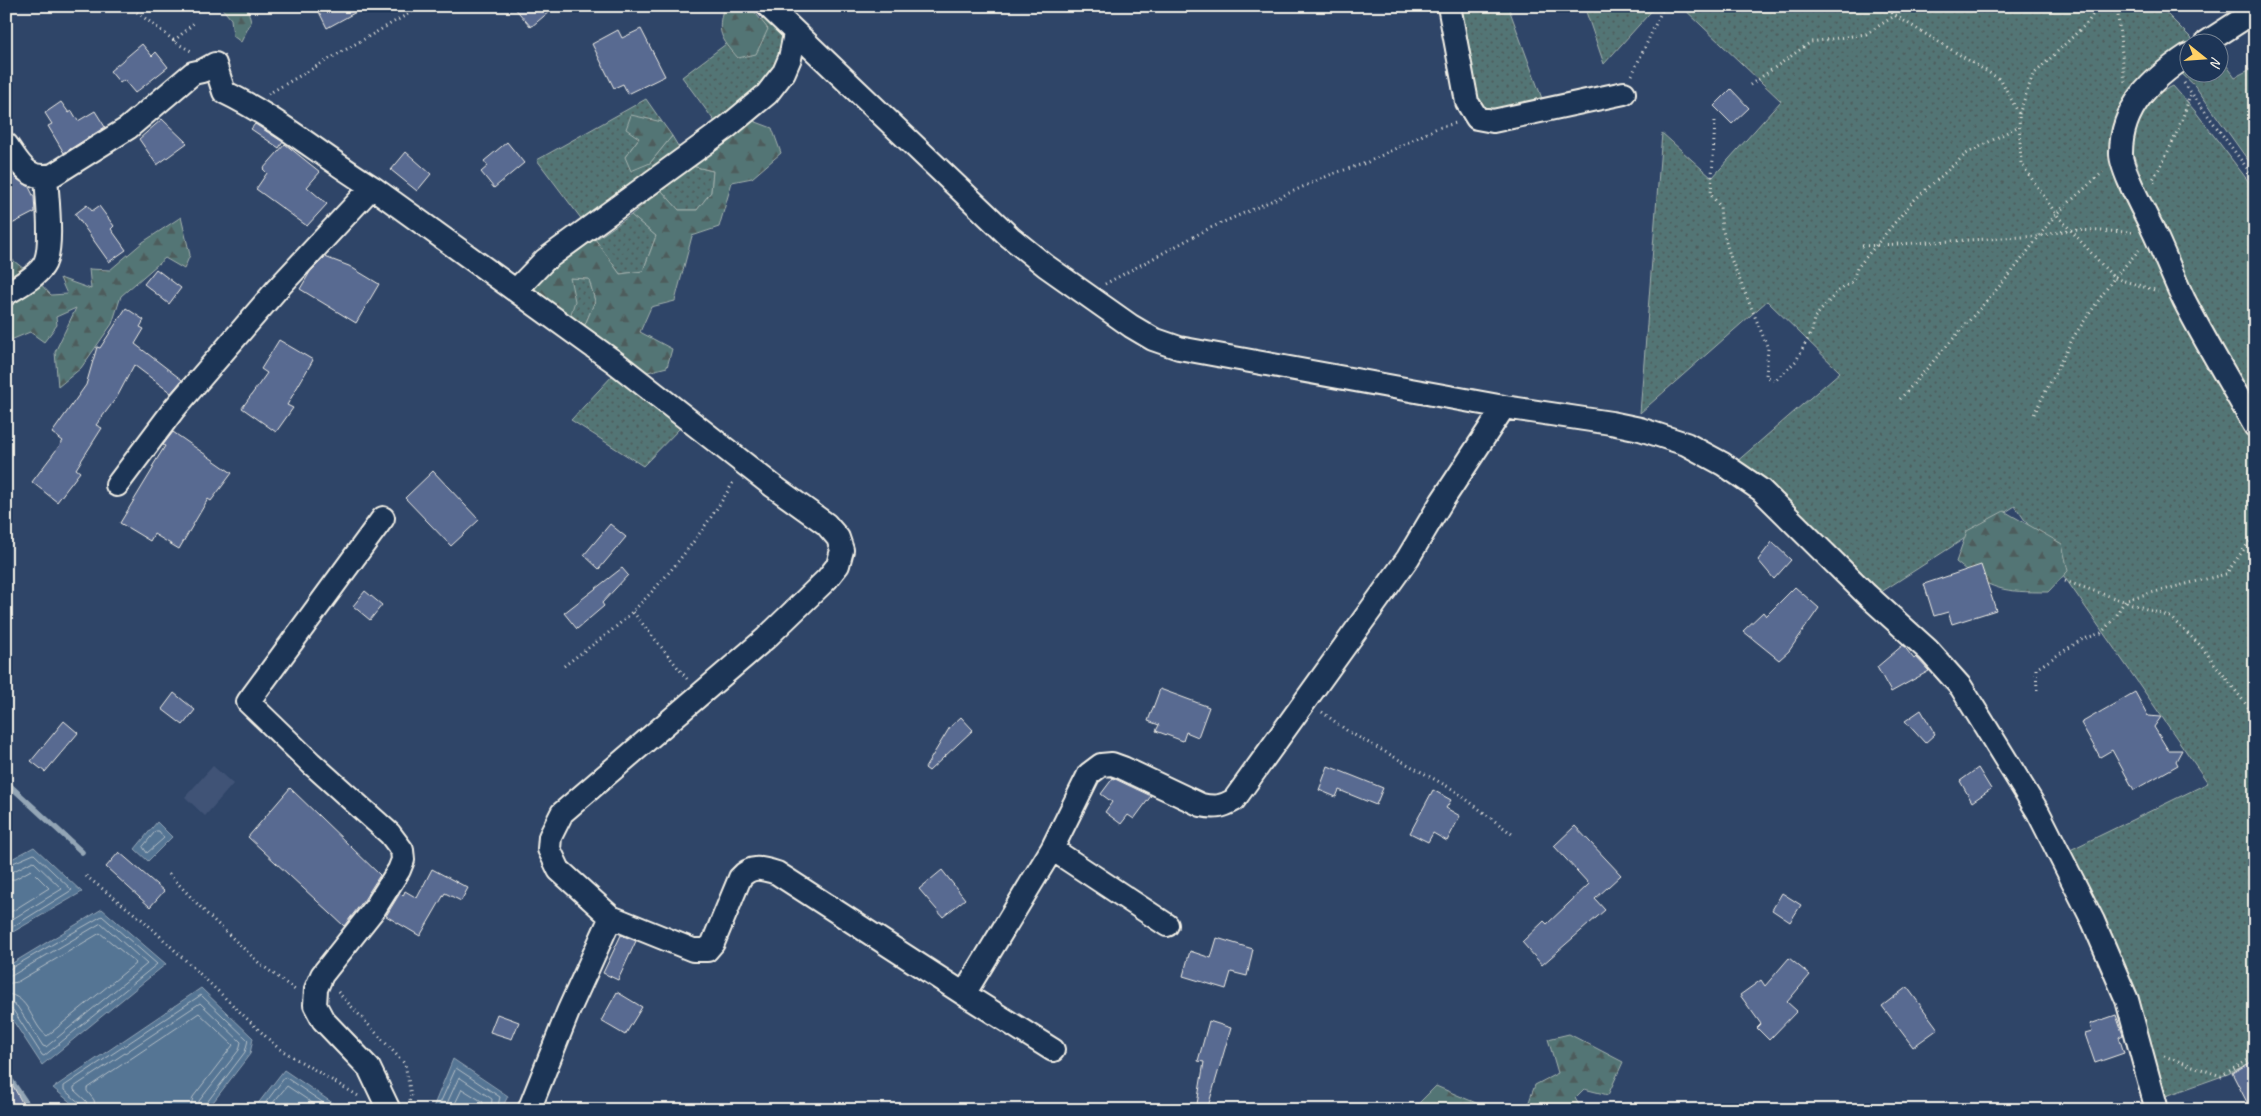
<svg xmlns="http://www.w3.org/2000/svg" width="2261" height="1116" viewBox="0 0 2261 1116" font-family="Caveat,sans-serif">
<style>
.built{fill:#405376}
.grass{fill:url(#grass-dots);stroke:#a4b2ae}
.forest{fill:url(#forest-firs);stroke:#a4b2ae}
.water{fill:#547494;stroke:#94a6b6}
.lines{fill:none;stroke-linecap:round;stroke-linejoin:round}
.shore{stroke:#b4bfc6;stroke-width:1}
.stream{stroke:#94a6b6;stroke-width:5.5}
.building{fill:#596a91;stroke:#f4f1e8}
.minor-casing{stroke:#f4f1e8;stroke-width:26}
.path{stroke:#f4f1e8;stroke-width:3;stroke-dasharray:1 4;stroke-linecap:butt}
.minor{stroke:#1d3557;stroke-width:22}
</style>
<defs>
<pattern id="grass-dots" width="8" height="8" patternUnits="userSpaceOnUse" patternTransform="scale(1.25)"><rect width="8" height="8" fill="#537474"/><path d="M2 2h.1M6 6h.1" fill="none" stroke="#4e5c5b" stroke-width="1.8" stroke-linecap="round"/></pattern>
<pattern id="forest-firs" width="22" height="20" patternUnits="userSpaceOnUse" patternTransform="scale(1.25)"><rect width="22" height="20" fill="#537474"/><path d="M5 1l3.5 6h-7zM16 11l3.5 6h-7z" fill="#4e5c5b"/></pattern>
</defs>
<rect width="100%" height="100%" fill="#2f4568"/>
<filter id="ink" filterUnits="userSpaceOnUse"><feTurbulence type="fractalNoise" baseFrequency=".02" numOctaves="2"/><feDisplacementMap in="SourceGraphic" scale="10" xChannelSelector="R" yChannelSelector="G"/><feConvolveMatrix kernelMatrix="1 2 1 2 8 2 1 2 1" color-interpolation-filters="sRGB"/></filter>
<g filter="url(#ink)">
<path class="built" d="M 213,766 L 233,784 L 205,816 L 185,797 Z"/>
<path class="grass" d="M 1455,6 L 1508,6 L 1544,104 L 1479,113 Z
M 1584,6 L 1656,6 L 1604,64 Z
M 1681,6 L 2159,6 L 2195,42 L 2188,42 L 2188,46 L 2113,156 L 2183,315 L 2255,441 L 2255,1060 L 2228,1074 L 2166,1096 L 2117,966 L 2064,853 L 2208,783 L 2015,506 L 1875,596 L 1735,463 L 1840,372 L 1767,301 L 1640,413 L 1662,133 L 1712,178 L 1781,101 Z
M 765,16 L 782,37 L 785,54 L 769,82 L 718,126 L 682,77 L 726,44 L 768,29 L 760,20 Z
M 2219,55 L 2235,77 L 2255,67 L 2255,170 L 2195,86 L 2179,71 L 2188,65 L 2188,72 L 2218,72 Z
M 2173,86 L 2195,111 L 2255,190 L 2255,408 L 2194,299 L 2145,188 L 2132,150 L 2139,119 L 2155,95 Z
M 646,99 L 662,122 L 631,116 L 639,138 L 625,157 L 650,163 L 672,136 L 681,151 L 586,225 L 537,160 Z
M 692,166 L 713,171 L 711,192 L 697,210 L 679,210 L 661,190 Z
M 631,215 L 656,236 L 643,271 L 620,274 L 595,240 Z
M 569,278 L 589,279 L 595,301 L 584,327 L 570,317 Z
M 614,374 L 683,425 L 643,466 L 571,420 Z"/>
<path class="forest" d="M 220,6 L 247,6 L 251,22 L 241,42 L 233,36 L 231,19 Z
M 724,6 L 750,6 L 768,29 L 756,54 L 738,58 C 721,38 716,33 724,6 Z
M 631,115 L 662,122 L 672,136 L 650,163 L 631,171 L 625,157 L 639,138 L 626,129 Z
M 751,120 L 772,128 L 781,153 L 752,178 L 732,182 L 719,227 L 692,236 L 675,301 L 651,307 L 640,332 L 672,349 L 667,367 L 644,373 L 584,327 L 595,301 L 589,279 L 570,278 L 575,301 L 570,317 L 540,298 L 533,284 L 548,269 L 595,239 L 620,274 L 643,271 L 656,236 L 631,215 L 661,190 L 679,210 L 697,210 L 711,192 L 713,171 L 692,166 Z
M 181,217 L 190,255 L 184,269 L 165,258 L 121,296 L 112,324 L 81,368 L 58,387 L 55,352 L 76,308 L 56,317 L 57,325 L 44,342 L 30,332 L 6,342 L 6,258 L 9,257 L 34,277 L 51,295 L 67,294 L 60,278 L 91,289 L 89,269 L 110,270 L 143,242 Z
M 2004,511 L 2062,544 L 2068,571 L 2048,592 C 2003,592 1991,591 1956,562 L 1967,531 Z
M 1569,1034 L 1623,1062 L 1608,1095 L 1584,1089 L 1575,1098 L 1582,1110 L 1526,1110 L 1535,1085 L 1558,1073 L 1548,1039 Z
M 1436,1086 L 1483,1106 L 1482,1110 L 1412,1110 Z"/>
<path class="water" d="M 157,822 L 172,837 L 148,861 L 135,849 Z
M 34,847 L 82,892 L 6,936 L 6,862 Z
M 102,909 L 166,964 L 42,1065 L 6,1010 L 6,967 Z
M 201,988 L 253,1038 L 250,1054 L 207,1110 L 80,1110 L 53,1088 Z
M 453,1059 L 508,1096 L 501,1110 L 432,1110 Z
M 284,1070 L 343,1110 L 253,1110 Z"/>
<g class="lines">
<path class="shore" d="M 156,831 L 159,831 L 164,838 L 147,853 L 143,847 Z
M 6,866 L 34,854 L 72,890 L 6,931
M 6,873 L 12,872 L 33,861 L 62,889 L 6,923
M 6,880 L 15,879 L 31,870 L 49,888 L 6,915
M 6,971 L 102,916 L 157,964 L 44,1056 L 42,1055 L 13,1010 L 6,1008
M 6,977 L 13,975 L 101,923 L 147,964 L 46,1047 L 43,1046 L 17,1006 L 6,1001
M 6,984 L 17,982 L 100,933 L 136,963 L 47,1036 C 31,1025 30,995 6,994
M 82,1110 L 81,1104 L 64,1090 L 64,1086 L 201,995 L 248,1040 L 245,1052 L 205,1105 L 204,1110
M 89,1110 L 86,1101 L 74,1090 L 74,1087 L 200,1003 L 241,1042 L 239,1050 L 199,1101 L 197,1110
M 96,1110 L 94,1100 L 87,1091 L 87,1088 L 199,1013 L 233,1045 L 193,1097 L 190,1110
M 260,1110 L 285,1077 L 334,1110
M 267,1110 L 287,1086 L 323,1110
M 437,1110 L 456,1068 L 500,1097 L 497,1110
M 444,1110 L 459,1077 L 492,1099 L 491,1110
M 452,1110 L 462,1089 L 483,1102 L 483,1110"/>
<path class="stream" d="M 6,782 L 82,852
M 6,1073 L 27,1104 L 34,1110"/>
</g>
<path class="building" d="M 316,6 L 367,6 L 327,28 Z
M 513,6 L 556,6 L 531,27 Z
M 641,29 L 665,76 L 628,94 L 623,84 L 614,88 L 592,44 L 618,30 L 622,38 Z
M 142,44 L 152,56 L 156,52 L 168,67 L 135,93 L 124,80 L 120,83 L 110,71 Z
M 1731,89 L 1749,108 L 1732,124 L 1714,106 Z
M 61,102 L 69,113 L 72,111 L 78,121 L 95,111 L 105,127 L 64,153 L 48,126 L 52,124 L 45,113 Z
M 162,119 L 187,143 L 157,165 L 139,139 Z
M 255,124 L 283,142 L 279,148 L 251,129 Z
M 507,142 L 524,163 L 494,188 L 481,172 L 488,166 L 484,161 Z
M 285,144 L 320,172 L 307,187 L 327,204 L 307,226 L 256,189 L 267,173 L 263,169 Z
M 406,152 L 431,174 L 417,191 L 391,170 Z
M 6,167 L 17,179 L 29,187 L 34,197 L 35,212 L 6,227 Z
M 87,205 L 92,211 L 99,206 L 114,226 L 111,229 L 126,250 L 109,262 L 75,214 Z
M 325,257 L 349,266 L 379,284 L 356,323 L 300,289 L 310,272 Z
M 156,269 L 181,288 L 169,304 L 144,284 Z
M 126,308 L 144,320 L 140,327 L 144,329 L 135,344 L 182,380 L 171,393 L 134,365 L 117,397 L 96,425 L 102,428 L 76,469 L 80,472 L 57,502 L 32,482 L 63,441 L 52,433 L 86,385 L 97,347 L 100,348 Z
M 279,340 L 313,360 L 287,405 L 293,408 L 276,432 L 242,408 L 267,373 L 261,369 Z
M 173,432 L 232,473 L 211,501 L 208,499 L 179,549 L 154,534 L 150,541 L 120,523 L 154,467 L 152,467 L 165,446 L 163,445 Z
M 433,471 L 479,520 L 451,546 L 405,498 Z
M 610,524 L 626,537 L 599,569 L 584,555 Z
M 1772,542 L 1791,560 L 1774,579 L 1758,560 Z
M 1981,565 L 1996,610 L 1952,624 L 1948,612 L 1934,616 L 1924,584 Z
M 622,568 L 628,575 L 602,603 L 604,606 L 577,629 L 564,613 Z
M 1795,587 L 1819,608 L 1789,651 L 1779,660 L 1743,631 L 1763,612 L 1766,616 Z
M 365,591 L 382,605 L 370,620 L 353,606 Z
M 1903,645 L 1914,659 L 1916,657 L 1929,671 L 1891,692 L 1877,667 Z
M 1160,689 L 1209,707 L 1198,737 L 1186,732 L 1183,741 L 1156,731 L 1159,725 L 1148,721 Z
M 2135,692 L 2148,716 L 2161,717 L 2154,727 L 2168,750 L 2182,750 L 2176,761 L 2178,765 L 2134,790 L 2112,750 L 2100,757 L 2081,723 Z
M 174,693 L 195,710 L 183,725 L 162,709 Z
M 1921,710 L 1935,734 L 1925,743 L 1905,721 Z
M 961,717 L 973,730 L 929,771 L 925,768 L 950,727 Z
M 64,721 L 78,733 L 45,772 L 31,761 Z
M 1328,766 L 1383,788 L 1376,805 L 1339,790 L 1336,797 L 1319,790 Z
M 1978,768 L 1991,789 L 1972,802 L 1960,781 Z
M 1113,778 L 1151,796 L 1134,819 L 1128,815 L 1121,824 L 1105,812 L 1112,802 L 1101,794 Z
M 290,788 L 380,875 L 364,900 L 344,926 L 248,837 Z
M 1433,790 L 1451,800 L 1446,808 L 1460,816 L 1447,841 L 1433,833 L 1428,842 L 1410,833 Z
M 1575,826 L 1621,875 L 1595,899 L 1605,910 L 1542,965 L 1522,942 L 1544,921 L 1547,924 L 1589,884 L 1554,846 Z
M 119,852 L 164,891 L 150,907 L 106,867 Z
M 432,869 L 468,888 L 461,901 L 445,893 L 420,936 L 386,916 L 400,893 L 403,896 L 405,891 L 417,898 Z
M 942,870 L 965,899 L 943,917 L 919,889 Z
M 1782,893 L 1801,905 L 1790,922 L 1772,910 Z
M 621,935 L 636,941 L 618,980 L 603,973 Z
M 1217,938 L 1253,949 L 1247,976 L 1231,972 L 1226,989 L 1183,976 L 1190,951 L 1211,958 Z
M 1789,958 L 1810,975 L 1787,1002 L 1797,1011 L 1769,1040 L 1757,1028 L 1761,1024 L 1740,995 L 1761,980 L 1765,986 Z
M 1907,987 L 1938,1029 L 1913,1047 L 1882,1006 Z
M 617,992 L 642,1007 L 625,1035 L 601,1021 Z
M 497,1014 L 519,1022 L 512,1039 L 490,1032 Z
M 2116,1015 L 2123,1035 L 2119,1037 L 2124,1053 L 2095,1063 L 2085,1034 L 2092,1032 L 2090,1024 Z
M 1209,1021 L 1231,1028 L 1207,1110 L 1196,1110 L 1204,1062 L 1198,1061 Z
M 2255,1060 L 2255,1110 L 2251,1110 L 2232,1073 Z
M 6,1073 L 26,1110 L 6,1110 Z"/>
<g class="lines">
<defs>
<path id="minor" d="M 768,6 L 1010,237 L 1046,266 L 1131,326 L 1153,339 L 1179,348 L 1504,407 L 1611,423 L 1640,429 L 1686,444 L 1723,464 L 1761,490 L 1867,595 L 1928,650 L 1961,687 L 2038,812 L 2093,921 L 2127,1000 L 2157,1110
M 1449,6 L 1467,102 L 1477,118 L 1493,121 L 1624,93
M 2207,42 L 2255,11
M 2188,55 C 2152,79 2121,107 2121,153 C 2120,168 2146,215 2153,230 C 2164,253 2173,277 2184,300 C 2206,343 2231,384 2255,426
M 6,144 C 20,163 26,181 53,175 L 128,128 L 193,73 L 202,71 L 215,64 L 224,92 C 276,117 322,156 372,187 L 616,363 L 773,486 L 826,524 L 838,538 L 842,550 L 838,565 L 827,579 L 766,638 L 562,813 L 550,837 L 549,849 L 559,870 L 611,917 L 693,950 L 707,950 L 713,943 L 740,878 C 751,865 762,868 777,873 L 964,994 L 1052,849 L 1089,774 L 1101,765 L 1112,764 L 1123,768 L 1201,805 C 1215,808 1222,807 1234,800 L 1408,558 L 1442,501 L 1504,407
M 516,290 L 545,260 L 726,128 L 767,94 L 784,72 L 790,58 L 795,34
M 6,294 C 18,286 35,278 43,266 C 54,251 47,196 46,177
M 117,485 L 174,409 L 278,288 L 372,187
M 383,518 L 248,702 L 311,763 L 390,834 L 402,850 L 403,860 L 399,870 L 375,908 L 322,975 L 316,989 L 315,1005 L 323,1020 L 369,1068 L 389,1110
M 1052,849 L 1167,925
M 964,994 L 1053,1050
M 529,1110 L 568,1012 L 611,917"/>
</defs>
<use href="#minor" class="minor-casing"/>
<path class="path" d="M 129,6 L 180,45 L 193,52
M 1884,6 L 1896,16 L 2001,80 L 2019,114 L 2021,163 L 2056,214 L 2114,278 L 2158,291
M 2117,6 L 2125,83
M 174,41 L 195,22
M 1632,75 L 1664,6
M 2184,83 L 2255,179
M 1750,85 L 1811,42 L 1866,34 L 1910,6
M 268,94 L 422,6
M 2019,114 L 2033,75 L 2088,22 L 2098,6
M 1715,121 L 1711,195 L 1720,206 L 1722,228 L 1731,259 L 1768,348 L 1766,376 L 1775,381 L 1796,361 L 1812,331 L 1814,318 L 1838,291 L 1852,282 L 1857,268 L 1912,202 L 1966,154 L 2019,126
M 2154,183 L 2153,179 C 2170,151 2182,123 2191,92
M 1862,246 L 2039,236 L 2070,230 L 2132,232
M 1105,284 L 1208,229 L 1332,174 L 1366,163 L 1437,128 L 1456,123
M 1900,399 L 2012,272 L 2056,214 L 2103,172
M 2034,414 L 2074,336 L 2114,278 L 2139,250
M 2065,581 L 2170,617 L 2201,646 L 2255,716
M 633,612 L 688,680
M 564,666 C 587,648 613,632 633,611 C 672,573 706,528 734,481
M 2037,690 L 2036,669 L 2081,640 L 2101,633 L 2116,617 L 2120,608 L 2127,599 L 2226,574 L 2255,534
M 1322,712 L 1349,732 L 1454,790 L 1512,834
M 169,874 L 206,913 L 259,963 L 295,990
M 86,876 L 145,922 L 278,1048 L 360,1097
M 338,992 L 405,1064 L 411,1095 L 409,1103
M 2164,1056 L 2221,1076 L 2255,1056"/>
<use href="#minor" class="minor"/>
</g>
</g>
<rect width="2261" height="1116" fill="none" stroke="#1d3557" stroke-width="25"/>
<rect x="12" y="12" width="2236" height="1091" fill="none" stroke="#f4f1e8" stroke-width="2" filter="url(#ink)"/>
<g transform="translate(2204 58) rotate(107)"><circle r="24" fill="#1d3557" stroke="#738091"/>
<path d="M0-4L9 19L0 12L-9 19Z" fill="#ffd166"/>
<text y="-8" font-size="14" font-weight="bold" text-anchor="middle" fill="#f4f1e8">N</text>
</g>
</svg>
